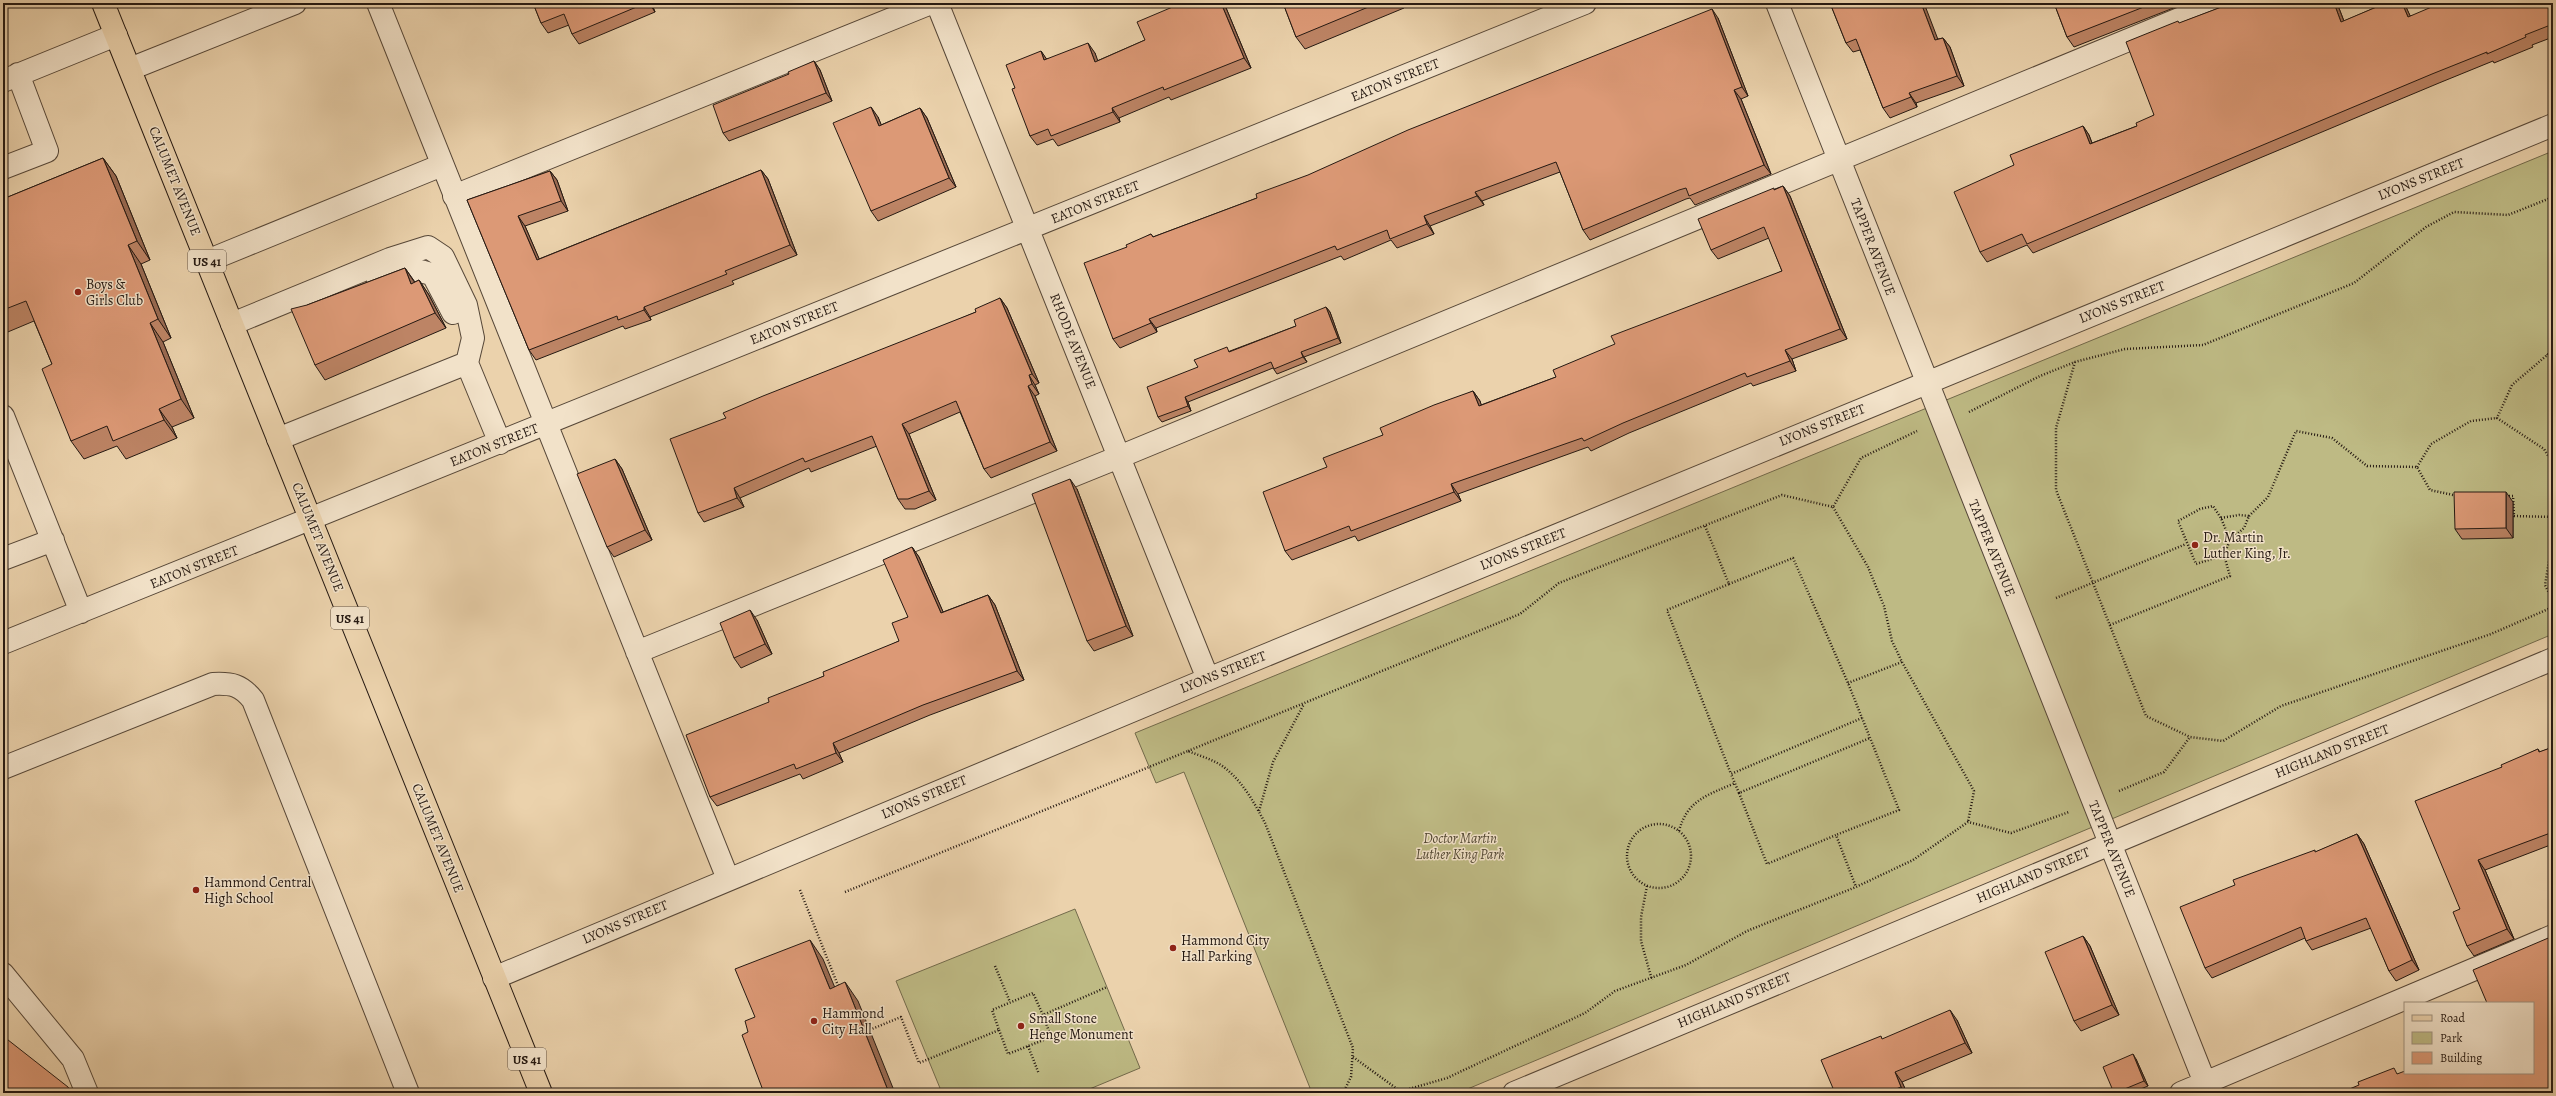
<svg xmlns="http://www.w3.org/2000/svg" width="2556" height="1096" viewBox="0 0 2556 1096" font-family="Alegreya,serif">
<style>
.green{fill:#beba84;stroke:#726a4b}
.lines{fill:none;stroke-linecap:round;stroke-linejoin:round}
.minor-casing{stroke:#564738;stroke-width:24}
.major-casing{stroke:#251912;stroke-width:24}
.path{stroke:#251912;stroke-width:2.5;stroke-dasharray:1 2;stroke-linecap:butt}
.minor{stroke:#f2e2c9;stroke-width:22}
.major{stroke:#ebd2ac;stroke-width:22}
.wall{fill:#bd8465;stroke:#251912}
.shaded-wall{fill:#9a6b53;stroke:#251912}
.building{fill:#dc9976;stroke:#251912}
.poi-dot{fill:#8f2418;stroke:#f2e2c9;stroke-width:1.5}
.labels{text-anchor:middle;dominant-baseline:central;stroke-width:3;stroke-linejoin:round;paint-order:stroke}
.shield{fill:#f2e2c9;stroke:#625549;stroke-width:1}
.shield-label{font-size:13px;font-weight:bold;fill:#251912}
.street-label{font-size:14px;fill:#251912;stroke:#f2e2c9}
.poi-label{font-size:14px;fill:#251912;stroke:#f2e2c9;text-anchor:start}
.park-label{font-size:14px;font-style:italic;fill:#534934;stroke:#f2e2c9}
</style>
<rect width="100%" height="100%" fill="#ebd2ac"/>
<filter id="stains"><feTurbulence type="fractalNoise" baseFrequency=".005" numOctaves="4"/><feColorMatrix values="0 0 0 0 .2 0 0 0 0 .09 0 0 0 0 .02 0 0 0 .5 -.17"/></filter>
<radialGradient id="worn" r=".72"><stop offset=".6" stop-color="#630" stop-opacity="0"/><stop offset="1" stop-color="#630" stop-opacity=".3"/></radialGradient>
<path class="green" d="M 2553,151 L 2553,634 L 1458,1093 L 1312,1093 L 1184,772 L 1156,783 L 1135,733 Z
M 1075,909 L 1140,1068 L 1080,1093 L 942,1093 L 896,981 Z"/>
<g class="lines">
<defs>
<path id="minor" d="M 378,3 L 728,879
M 937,3 L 1208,679
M 1777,3 L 2209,1093
M 130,69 L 295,3
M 3,81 L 116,35
M 3,168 L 47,151 L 18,74
M 454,196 L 931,3
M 207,261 L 442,165
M 378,282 C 401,273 409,265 433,275 L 453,313
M 232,324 L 390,259 L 428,247 L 443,257 L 466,305 L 473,338 L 467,363 L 500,443
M 3,416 L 81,612
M 278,439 L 467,363
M 3,559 L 53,540
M 3,643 L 1585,3
M 637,652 L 1119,457 L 2218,3
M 3,768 L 213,684 C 232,683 241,685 253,700 L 408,1093
M 3,974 L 73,1059 L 87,1093
M 494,978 L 1208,679 L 2553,125
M 1514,1093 L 2553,659
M 2181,1093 L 2553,936"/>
<path id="major" d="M 103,3 L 541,1093"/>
</defs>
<use href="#minor" class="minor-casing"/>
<use href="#major" class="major-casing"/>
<path class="path" d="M 2553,350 L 2512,385 L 2497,418 L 2544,449 L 2553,464
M 2547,354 L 2553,361
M 2075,362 L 2056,428 L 2056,490 L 2146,716 L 2190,737
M 1969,412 L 2040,376 L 2075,362 L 2125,349 L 2203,345 L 2354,283 L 2426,227 L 2454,212 L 2508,215 L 2553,197
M 2417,467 L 2431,444 L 2471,421 L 2497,418
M 2506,496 L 2513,496 L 2514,516 L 2553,517
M 1833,507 L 1868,567 L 1884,606 L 1892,641 L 1902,662 L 1848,683
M 2249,516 L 2268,497 L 2296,431 L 2332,438 L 2367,466 L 2417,467 L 2430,490 L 2458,496
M 2221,518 L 2239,515 L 2249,516 L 2244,528 L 2230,540
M 1705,526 L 1729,584 L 1667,610 L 1731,774
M 2553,538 L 2545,585 L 2553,601
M 1729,584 L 1793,558 L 1848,683 L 1899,810 L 1836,835
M 2056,598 L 2186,544
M 2110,625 L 2230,576 L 2224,555 L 2230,540 L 2221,518 L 2213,506 L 2200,509 L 2178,521 L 2196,564 L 2224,555
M 1902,662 L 1974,791 L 1968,822
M 1862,718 L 1731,774 L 1739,793 L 1870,738
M 1188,751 L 1520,614 L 1559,583 L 1782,495 L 1833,507 L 1861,458 L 1917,431
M 2119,791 L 2164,772 L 2190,737 L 2223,741 L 2281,706 L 2491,634 L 2553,607
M 1739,793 L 1767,864 L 1836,835 L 1856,887
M 1259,811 L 1273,762 L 1304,704
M1627 856a32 32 0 1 1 64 0a32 32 0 1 1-64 0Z
M 1679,831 C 1687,800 1708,795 1735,783
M 1647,886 L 1641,917 L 1641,941 L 1652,980
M 800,890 L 839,988
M 845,892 L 1188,751 C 1200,756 1215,760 1225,768 C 1243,782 1255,804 1265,823 L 1353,1048 L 1351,1077 L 1343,1093
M 995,966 L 1010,1002
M 999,1030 L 1008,1054 L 1051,1037 L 1043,1015
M 867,1031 L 901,1017 L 919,1063 L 999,1030 L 992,1010 L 1033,993 L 1043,1015 L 1107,987
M 1028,1046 L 1039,1074
M 1353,1057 L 1400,1091
M 1395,1093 L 1447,1078 L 1585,1013 L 1615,991 L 1686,965 L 1747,931 L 1856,887 L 1913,860 L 1968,822 L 2011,833 L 2069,812"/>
<use href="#minor" class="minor"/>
<use href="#major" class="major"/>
</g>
<path class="wall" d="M 533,3 L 663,3 L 653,7 L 655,12 L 579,44 L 572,34 L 569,25 L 548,33 L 541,23 Z
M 1224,3 L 1251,68 L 1171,100 L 1169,97 L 1119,118 L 1120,122 L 1058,146 L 1053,139 L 1037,145 L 1030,136 L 1015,88 L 1041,51 L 1046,59 L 1095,53 L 1097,61 L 1145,40 Z
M 1283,3 L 1402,3 L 1404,8 L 1305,49 L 1296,37 Z
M 1830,3 L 1938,39 L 1943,38 L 1950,47 L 1964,86 L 1916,103 L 1917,107 L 1890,118 L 1883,108 L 1860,50 L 1853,52 L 1846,43 Z
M 2054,3 L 2174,3 L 2176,7 L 2074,47 L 2067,37 Z
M 2232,3 L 2337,3 L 2344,21 L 2386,3 L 2404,3 L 2406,7 L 2410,16 L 2553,3 L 2553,37 L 2532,45 L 2533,47 L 2494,63 L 2493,61 L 2439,83 L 2033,253 L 2027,245 L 1987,262 L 1980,252 L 2014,165 L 2083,126 L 2089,135 L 2092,143 L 2137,126 L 2154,115 L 2180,23 Z
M 1718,18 L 1748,96 L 1741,99 L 1771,174 L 1695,205 L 1690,198 L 1686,199 L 1590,240 L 1583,230 L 1560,172 L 1482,201 L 1484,205 L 1430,226 L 1434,234 L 1397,248 L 1391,240 L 1344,260 L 1341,256 L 1156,328 L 1157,332 L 1120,348 L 1113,339 L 1127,247 L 1151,234 L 1153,237 L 1257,198 Z
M 814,61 L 820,70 L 832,101 L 729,141 L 723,133 L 789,74 Z
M 920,108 L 927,118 L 956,187 L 878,221 L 871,211 L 878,117 L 881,125 Z
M 103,158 L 116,176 L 150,260 L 141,264 L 171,338 L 163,342 L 194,418 L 172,427 L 177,438 L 126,459 L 117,446 L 84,459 L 71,441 L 52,364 L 34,321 L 3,334 L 3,199 Z
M 761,170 L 768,179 L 797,255 L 732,281 L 734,284 L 650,317 L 651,320 L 625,329 L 623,326 L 536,360 L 529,350 L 467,200 L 550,171 L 557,180 L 568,211 L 525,226 L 539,259 Z
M 1783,186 L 1790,196 L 1847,339 L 1792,359 L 1796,371 L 1753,386 L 1751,383 L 1629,433 L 1591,451 L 1588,447 L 1458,494 L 1461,501 L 1358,541 L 1355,536 L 1292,560 L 1285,551 L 1327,467 L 1383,435 L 1473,391 L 1480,401 L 1481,405 L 1556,377 L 1782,271 L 1769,238 L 1718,259 L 1711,250 L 1775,189 Z
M 405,268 L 415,282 L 419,280 L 429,295 L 446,328 L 325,380 L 315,365 L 307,305 Z
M 1000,298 L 1007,308 L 1039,383 L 1035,385 L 1039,394 L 1035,396 L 1057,451 L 991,478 L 984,469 L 960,412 L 909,434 L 936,500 L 915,509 L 905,509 L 898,499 L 877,446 L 811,472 L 809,468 L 740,498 L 744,507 L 704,522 L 698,513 L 726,418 L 976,312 Z
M 1326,307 L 1330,312 L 1341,343 L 1304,357 L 1307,362 L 1277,374 L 1273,368 L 1188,402 L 1191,411 L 1162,422 L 1158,417 L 1198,367 L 1230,351 L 1296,326 Z
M 615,459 L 622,469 L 652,540 L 614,557 L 607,547 Z
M 1077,489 L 1133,636 L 1094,651 L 1087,641 Z
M 2513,502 L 2513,538 L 2462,539 L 2455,529 Z
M 912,547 L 919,557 L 943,612 L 988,595 L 995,605 L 1024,680 L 930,715 L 839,753 L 843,762 L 803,779 L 800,774 L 717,806 L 710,797 L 769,702 L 824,676 L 899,641 L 908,617 Z
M 757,620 L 772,654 L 741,668 L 734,658 Z
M 2553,747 L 2553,844 L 2485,870 L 2514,939 L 2474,956 L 2467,946 L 2460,909 L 2502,767 L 2538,749 L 2540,752 Z
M 2357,834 L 2364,844 L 2419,970 L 2396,981 L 2389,971 L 2371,928 L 2312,950 L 2306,941 L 2305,938 L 2212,978 L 2205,968 L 2316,852 Z
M 2083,936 L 2090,946 L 2119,1015 L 2081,1031 L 2074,1021 Z
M 2553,936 L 2553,1093 L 2340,1093 L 2398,1074 L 2533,1073 L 2551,938 Z
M 1957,1020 L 1972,1053 L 1902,1082 L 1907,1093 L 1835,1093 L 1883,1039 Z
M 2136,1059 L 2148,1086 L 2131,1093 L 2114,1093 Z"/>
<path class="shaded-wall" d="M 649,3 L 651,3 L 653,7 L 655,12 Z
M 1221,3 L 1224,3 L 1251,68 L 1244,58 Z
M 1921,3 L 1924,3 L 1942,50 L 1935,40 Z
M 2334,3 L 2337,3 L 2348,32 L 2341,22 Z
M 2402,3 L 2404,3 L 2406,7 L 2415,26 L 2408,17 Z
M 1712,9 L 1718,18 L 1748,96 L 1742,87 Z
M 1943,38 L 1950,47 L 1964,86 L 1957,76 Z
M 1088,43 L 1095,53 L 1102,72 L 1095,62 Z
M 1041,51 L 1048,61 L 1044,60 Z
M 814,61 L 820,70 L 832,101 L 826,93 Z
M 1734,90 L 1741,99 L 1771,174 L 1764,165 Z
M 1909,93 L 1916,103 L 1917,107 L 1911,97 Z
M 871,107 L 878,117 L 886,136 L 879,126 Z
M 920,108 L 927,118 L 956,187 L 949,178 Z
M 1112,108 L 1119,118 L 1120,122 L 1113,112 Z
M 2083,126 L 2089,135 L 2096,154 L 2090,144 Z
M 103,158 L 116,176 L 150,260 L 137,241 Z
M 761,170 L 768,179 L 797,255 L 790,245 Z
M 550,171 L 557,180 L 568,211 L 561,201 Z
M 1783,186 L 1790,196 L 1847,339 L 1840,329 Z
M 1475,192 L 1482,201 L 1484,205 L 1477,196 Z
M 518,216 L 525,226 L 544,270 L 537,260 Z
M 1424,216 L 1430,226 L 1434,234 L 1427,224 Z
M 128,245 L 141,264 L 171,338 L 158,319 Z
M 405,268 L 415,283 L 411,284 Z
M 419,280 L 429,295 L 446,328 L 435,313 Z
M 1000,298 L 1007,308 L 1039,383 L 1032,374 Z
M 644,307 L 650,317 L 651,320 L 644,310 Z
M 1326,307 L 1330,312 L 1341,343 L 1338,338 Z
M 1149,319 L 1156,328 L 1157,332 L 1151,323 Z
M 150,323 L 163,342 L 194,418 L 181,399 Z
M 1785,350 L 1792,359 L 1796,371 L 1790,361 Z
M 1301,352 L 1307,362 L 1303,357 Z
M 1029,375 L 1035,385 L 1039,394 L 1032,384 Z
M 1028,386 L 1035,396 L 1057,451 L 1050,442 Z
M 1473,391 L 1480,401 L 1485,416 L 1479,406 Z
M 1185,397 L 1188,402 L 1191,411 L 1188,406 Z
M 159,409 L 172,427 L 177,438 L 164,420 Z
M 902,424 L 909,434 L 936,500 L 929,491 Z
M 615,459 L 622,469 L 652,540 L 645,530 Z
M 1070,479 L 1077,489 L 1133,636 L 1126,626 Z
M 1451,484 L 1458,494 L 1461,501 L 1454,492 Z
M 734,488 L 740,498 L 744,507 L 737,498 Z
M 2506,492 L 2513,502 L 2513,538 L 2506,528 Z
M 912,547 L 919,557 L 948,623 L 941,613 Z
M 988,595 L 995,605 L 1024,680 L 1017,671 Z
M 750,610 L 757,620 L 772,654 L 765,644 Z
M 833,743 L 839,753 L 843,762 L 836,753 Z
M 2357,834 L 2364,844 L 2419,970 L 2412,960 Z
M 2478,860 L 2485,870 L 2514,939 L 2507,929 Z
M 2083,936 L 2090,946 L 2119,1015 L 2112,1005 Z
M 810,940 L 823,959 L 843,1007 L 830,989 Z
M 845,982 L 858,1001 L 895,1093 L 889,1093 Z
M 1950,1010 L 1957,1020 L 1972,1053 L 1965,1043 Z
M 2133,1054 L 2136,1059 L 2148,1086 L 2144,1081 Z
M 1895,1072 L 1902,1082 L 1907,1093 L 1906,1093 L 1901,1087 Z"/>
<path class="building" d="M 533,3 L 646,3 L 572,34 L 564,14 L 541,23 Z
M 1182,3 L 1221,3 L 1244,58 L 1164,90 L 1163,87 L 1112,108 L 1113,112 L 1051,136 L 1048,129 L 1030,136 L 1012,89 L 1015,88 L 1006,65 L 1041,51 L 1044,60 L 1088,43 L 1095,62 L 1145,40 L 1137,22 Z
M 1283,3 L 1378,3 L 1296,37 Z
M 1830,3 L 1921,3 L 1935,40 L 1943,38 L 1957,76 L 1909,93 L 1911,97 L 1883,108 L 1856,39 L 1846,43 Z
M 2054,3 L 2154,3 L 2067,37 Z
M 2232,3 L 2334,3 L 2341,22 L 2386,3 L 2402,3 L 2408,17 L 2441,3 L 2553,3 L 2553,24 L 2525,35 L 2526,37 L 2487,54 L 2487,52 L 2432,74 L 2027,244 L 2022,234 L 1980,252 L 1954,192 L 2014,165 L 2010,155 L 2083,126 L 2090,144 L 2137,126 L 2136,123 L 2154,115 L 2126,42 L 2178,21 L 2179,23 Z
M 1712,9 L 1742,87 L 1734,90 L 1764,165 L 1689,196 L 1686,188 L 1679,190 L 1583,230 L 1556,162 L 1475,192 L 1477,196 L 1424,216 L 1427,224 L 1390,239 L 1387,230 L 1337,250 L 1335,246 L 1149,319 L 1151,323 L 1113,339 L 1084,263 L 1127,247 L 1126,245 L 1151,234 L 1153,237 L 1257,198 L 1256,194 L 1308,175 L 1408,130 Z
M 814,61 L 826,93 L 723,133 L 713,105 L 789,74 L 788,72 Z
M 871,107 L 879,126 L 920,108 L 949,178 L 871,211 L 833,123 Z
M 103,158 L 137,241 L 128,245 L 158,319 L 150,323 L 181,399 L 159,409 L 164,420 L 113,441 L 107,426 L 71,441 L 42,369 L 52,364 L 26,301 L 3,310 L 3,199 Z
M 761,170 L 790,245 L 725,271 L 727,274 L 644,307 L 644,310 L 618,320 L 617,316 L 529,350 L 467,200 L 550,171 L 561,201 L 518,216 L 537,260 Z
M 1783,186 L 1840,329 L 1785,350 L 1790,361 L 1747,377 L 1745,373 L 1623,423 L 1584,441 L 1582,438 L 1451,484 L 1454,492 L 1351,531 L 1349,526 L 1285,551 L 1263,492 L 1327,467 L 1323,458 L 1383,435 L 1380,428 L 1434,405 L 1473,391 L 1479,406 L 1556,377 L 1553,370 L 1615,344 L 1611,336 L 1782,271 L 1764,227 L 1711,250 L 1698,219 L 1774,188 L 1774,190 Z
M 405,268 L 411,284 L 419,280 L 435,313 L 315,365 L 291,309 L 307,305 Z
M 1000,298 L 1032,374 L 1029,375 L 1032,384 L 1028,386 L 1050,442 L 984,469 L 956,401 L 902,424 L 929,491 L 908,499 L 898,499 L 872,436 L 805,462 L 803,458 L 734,488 L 737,498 L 698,513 L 670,439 L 726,418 L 723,413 L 763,396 L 976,312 L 975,309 Z
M 1326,307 L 1338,338 L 1301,352 L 1303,357 L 1274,369 L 1271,362 L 1185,397 L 1188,406 L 1158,417 L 1147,387 L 1198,367 L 1194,360 L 1227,347 L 1229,352 L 1296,326 L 1294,320 Z
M 615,459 L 645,530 L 607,547 L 577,474 Z
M 1070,479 L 1126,626 L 1087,641 L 1032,494 Z
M 2454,492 L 2506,492 L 2506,528 L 2455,529 Z
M 912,547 L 941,613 L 988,595 L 1017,671 L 923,705 L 833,743 L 836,753 L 796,769 L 794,764 L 710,797 L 686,735 L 769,702 L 768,698 L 824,676 L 823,672 L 899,641 L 892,623 L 908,617 L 883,560 Z
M 750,610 L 765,644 L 734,658 L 720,623 Z
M 2553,747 L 2553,832 L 2478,860 L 2507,929 L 2467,946 L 2453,912 L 2460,909 L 2415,801 L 2502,767 L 2501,765 L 2538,749 L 2539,752 Z
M 2357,834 L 2412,960 L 2389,971 L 2366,918 L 2306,941 L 2301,927 L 2205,968 L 2180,907 L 2235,885 L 2233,880 L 2315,850 L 2315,852 Z
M 2083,936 L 2112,1005 L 2074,1021 L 2045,952 Z
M 2553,936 L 2553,1090 L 2544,1093 L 2340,1093 L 2359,1085 L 2358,1082 L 2394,1068 L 2397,1074 L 2405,1071 L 2405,1073 L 2533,1073 L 2533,1003 L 2487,1003 L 2473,970 Z
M 810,940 L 830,989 L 845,982 L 889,1093 L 764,1093 L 742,1035 L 748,1032 L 745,1021 L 755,1017 L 735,969 Z
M 1950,1010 L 1965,1043 L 1895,1072 L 1901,1087 L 1886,1093 L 1835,1093 L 1821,1060 L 1881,1036 L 1882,1039 Z
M 3,1036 L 68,1087 L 71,1093 L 3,1093 Z
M 2133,1054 L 2144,1081 L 2115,1093 L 2114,1093 L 2103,1067 Z"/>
<g class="poi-dot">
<circle cx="78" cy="292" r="4"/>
<circle cx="2195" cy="545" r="4"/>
<circle cx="196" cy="890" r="4"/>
<circle cx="1173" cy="948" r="4"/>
<circle cx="814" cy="1021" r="4"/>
<circle cx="1021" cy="1026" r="4"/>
</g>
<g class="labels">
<g class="shield">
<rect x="188" y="250" width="38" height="22" rx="3"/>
<rect x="331" y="607" width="38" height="22" rx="3"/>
<rect x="508" y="1048" width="38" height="22" rx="3"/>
</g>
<g class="shield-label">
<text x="207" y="261">US 41</text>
<text x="350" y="618">US 41</text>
<text x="527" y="1059">US 41</text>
</g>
<g class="street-label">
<text transform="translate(1395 80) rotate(-22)">EATON STREET</text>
<text transform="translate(2421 179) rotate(-22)">LYONS STREET</text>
<text transform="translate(175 181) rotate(68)">CALUMET AVENUE</text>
<text transform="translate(1095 202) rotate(-22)">EATON STREET</text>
<text transform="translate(1873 247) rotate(69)">TAPPER AVENUE</text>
<text transform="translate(2122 302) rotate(-22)">LYONS STREET</text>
<text transform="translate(794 323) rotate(-22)">EATON STREET</text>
<text transform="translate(1073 341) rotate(68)">RHODE AVENUE</text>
<text transform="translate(1822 425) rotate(-22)">LYONS STREET</text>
<text transform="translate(494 445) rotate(-22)">EATON STREET</text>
<text transform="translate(318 537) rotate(68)">CALUMET AVENUE</text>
<text transform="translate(1992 548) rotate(68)">TAPPER AVENUE</text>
<text transform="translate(1523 549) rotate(-22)">LYONS STREET</text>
<text transform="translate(194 567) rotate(-22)">EATON STREET</text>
<text transform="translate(1223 672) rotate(-22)">LYONS STREET</text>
<text transform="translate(2332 751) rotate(-22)">HIGHLAND STREET</text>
<text transform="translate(924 797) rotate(-23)">LYONS STREET</text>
<text transform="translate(438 838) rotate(68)">CALUMET AVENUE</text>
<text transform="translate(2112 849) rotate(68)">TAPPER AVENUE</text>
<text transform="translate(2033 875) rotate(-23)">HIGHLAND STREET</text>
<text transform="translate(625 922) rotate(-23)">LYONS STREET</text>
<text transform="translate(1734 1000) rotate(-23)">HIGHLAND STREET</text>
</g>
<g class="poi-label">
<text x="86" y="284">Boys &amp;<tspan x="86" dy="16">Girls Club</tspan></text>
<text x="2203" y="537">Dr. Martin<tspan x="2203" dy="16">Luther King, Jr.</tspan></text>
<text x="204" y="882">Hammond Central<tspan x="204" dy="16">High School</tspan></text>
<text x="1181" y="940">Hammond City<tspan x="1181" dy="16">Hall Parking</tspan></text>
<text x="822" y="1013">Hammond<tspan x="822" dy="16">City Hall</tspan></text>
<text x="1029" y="1018">Small Stone<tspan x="1029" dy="16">Henge Monument</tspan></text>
</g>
<g class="park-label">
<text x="1460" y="838">Doctor Martin<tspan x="1460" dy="16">Luther King Park</tspan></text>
</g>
</g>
<rect width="2556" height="1096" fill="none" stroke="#ebd2ac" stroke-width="16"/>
<rect x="4" y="4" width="2548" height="1088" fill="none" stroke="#251912" stroke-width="2"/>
<rect x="8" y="8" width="2540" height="1080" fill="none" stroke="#251912"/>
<rect x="2404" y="1002" width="130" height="72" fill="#f2e2c9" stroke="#a09280"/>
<rect x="2412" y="1015" width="20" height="6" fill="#ebd2ac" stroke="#a09280"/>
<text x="2440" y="1022" font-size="12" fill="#251912">Road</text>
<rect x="2412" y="1032" width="20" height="12" fill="#beba84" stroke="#a09280"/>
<text x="2440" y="1042" font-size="12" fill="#251912">Park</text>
<rect x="2412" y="1052" width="20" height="12" fill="#dc9976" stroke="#a09280"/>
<text x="2440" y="1062" font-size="12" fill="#251912">Building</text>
<rect width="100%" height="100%" filter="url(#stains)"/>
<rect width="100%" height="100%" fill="url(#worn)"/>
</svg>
